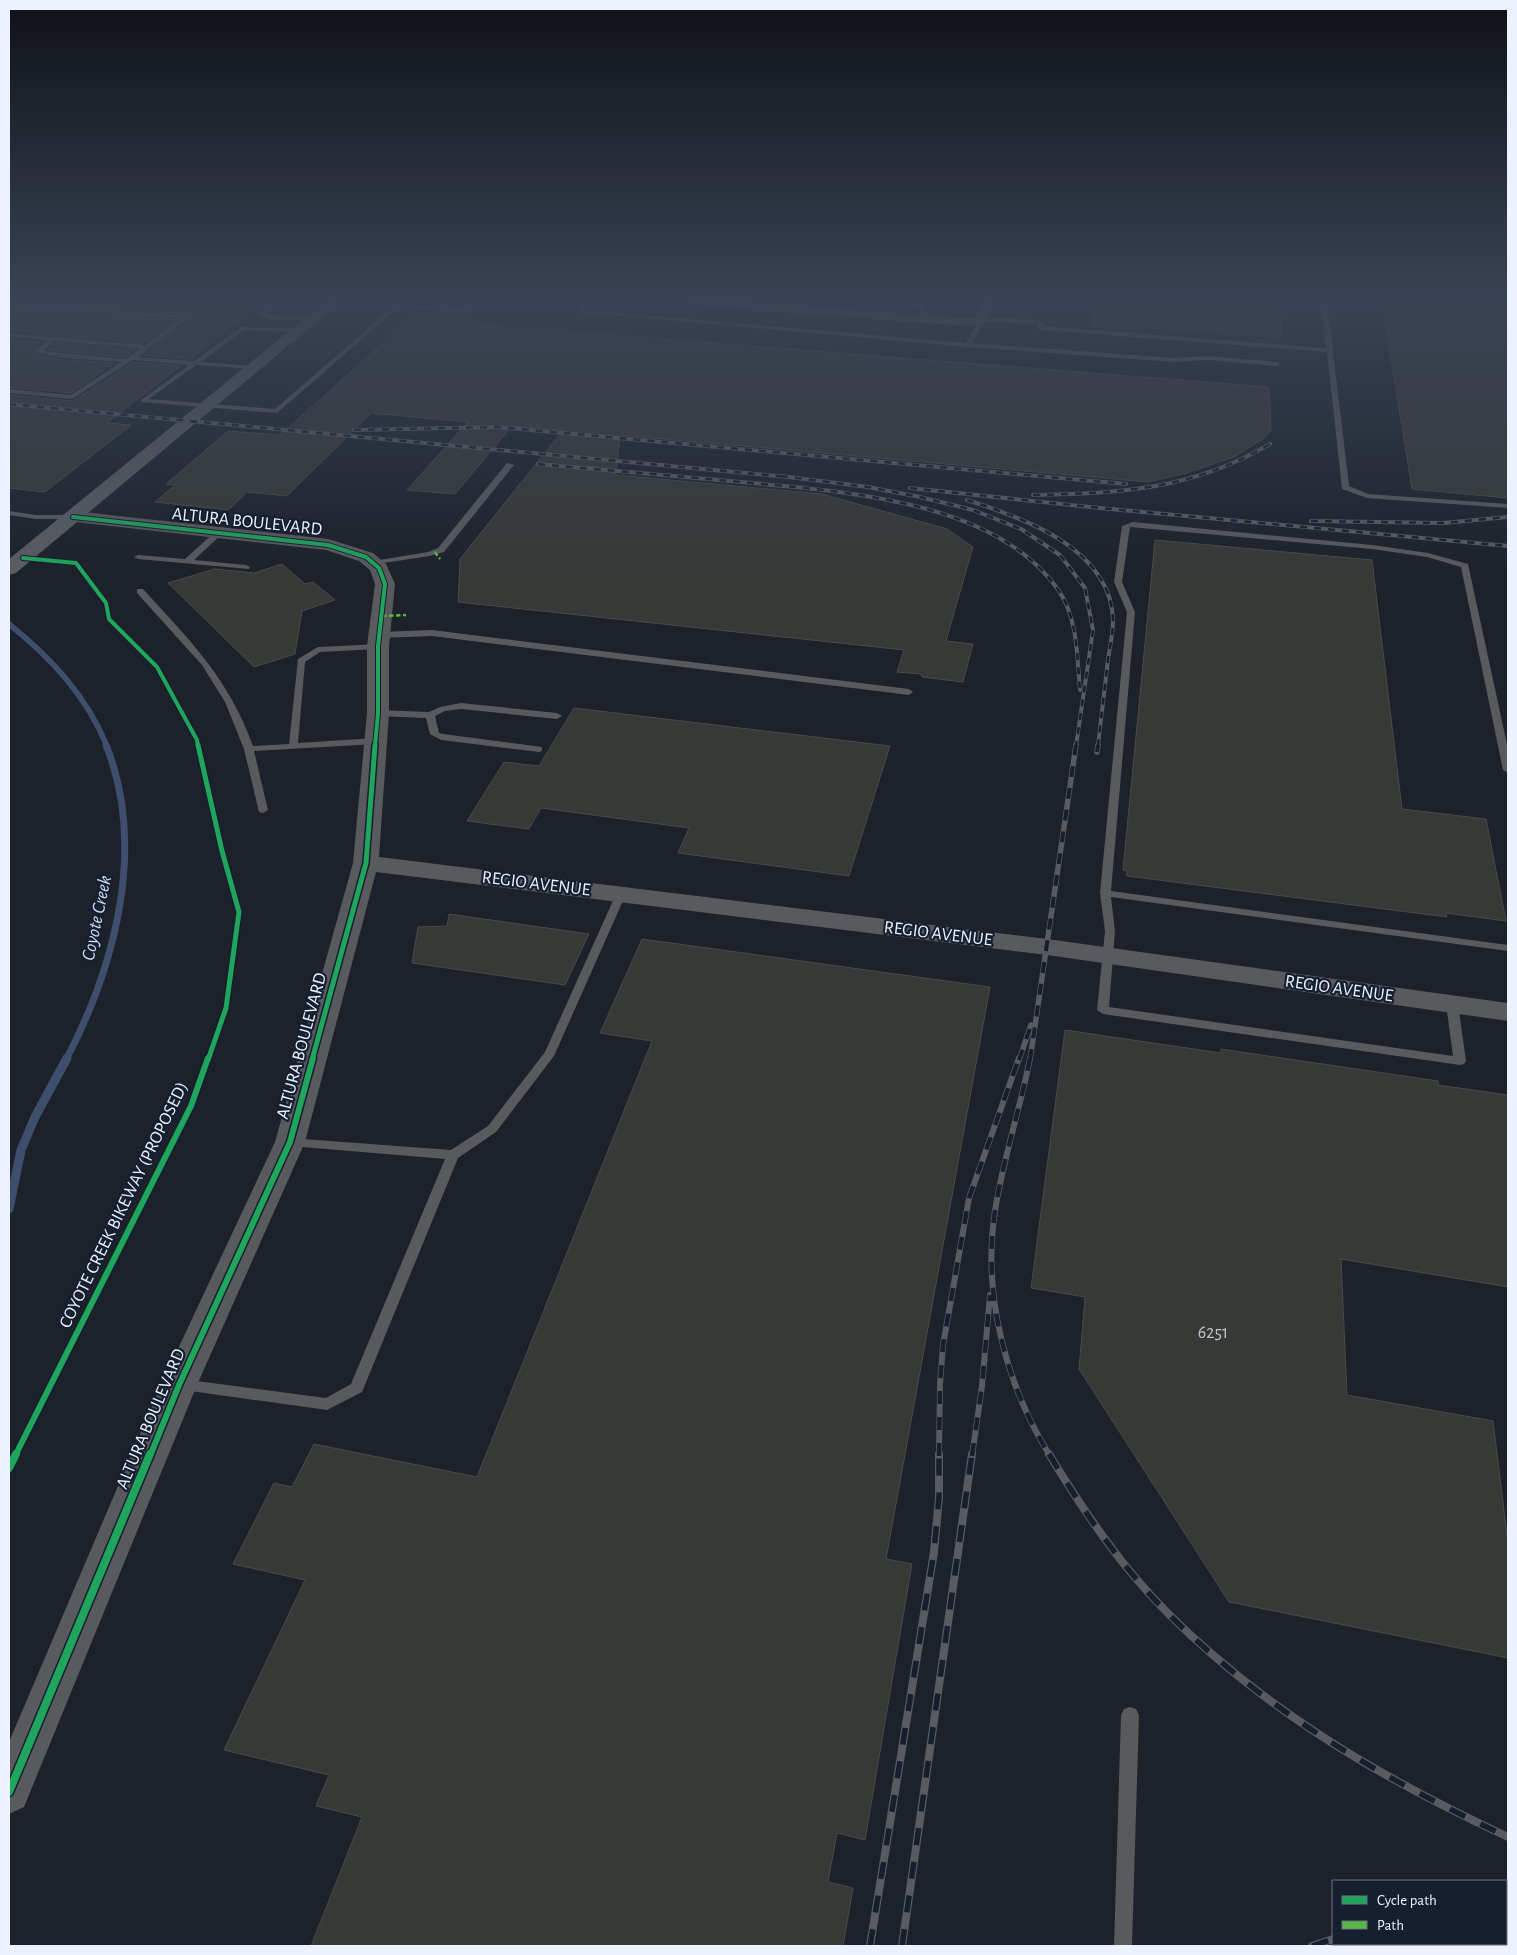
<svg xmlns="http://www.w3.org/2000/svg" width="1517" height="1955" viewBox="0 0 1517 1955" font-family="'Alegreya Sans',sans-serif">
<style>
.lines{fill:none;stroke-linecap:round;stroke-linejoin:round}
.stream-far2{stroke:#3e4f6e;stroke-width:5.5}
.stream-far1{stroke:#3e4f6e;stroke-width:7}
.stream{stroke:#3e4f6e;stroke-width:9}
.building{fill:#363936;stroke:#494b4a}
.service{fill:#585a5e;fill-rule:evenodd}
.minor{fill:#585a5e;fill-rule:evenodd}
.tertiary{fill:#585a5e;fill-rule:evenodd}
.secondary{fill:#5a5d62;fill-rule:evenodd}
.rail-far3-casing{stroke:#585c61;stroke-width:4}
.rail-far2-casing{stroke:#585c61;stroke-width:5.5}
.rail-far1-casing{stroke:#585c61;stroke-width:6}
.rail-casing{stroke:#585c61;stroke-width:8}
.rail-far3{stroke:#161f30;stroke-width:2.5;stroke-dasharray:7;stroke-linecap:butt}
.rail-far2{stroke:#161f30;stroke-width:4;stroke-dasharray:11;stroke-linecap:butt}
.rail-far1{stroke:#161f30;stroke-width:4.5;stroke-dasharray:13;stroke-linecap:butt}
.rail{stroke:#161f30;stroke-width:5.5;stroke-dasharray:17;stroke-linecap:butt}
.quiet{stroke:#58b947;stroke-width:2.5;stroke-dasharray:4.5 2.5;stroke-linecap:butt}
.cycleway-far3-casing{stroke:#161f30;stroke-width:6}
.cycleway-far2-casing{stroke:#161f30;stroke-width:8}
.cycleway-far1-casing{stroke:#161f30;stroke-width:9}
.cycleway-casing{stroke:#161f30;stroke-width:11}
.cycleway-far3{stroke:#20a55d;stroke-width:4}
.cycleway-far2{stroke:#20a55d;stroke-width:5}
.cycleway-far1{stroke:#20a55d;stroke-width:6}
.cycleway{stroke:#20a55d;stroke-width:8}
.labels{text-anchor:middle;dominant-baseline:central;stroke-width:4.5;stroke-linejoin:round;paint-order:stroke}
.street-label{font-size:18px;fill:#ecf2fe;stroke:#161f30}
.near-number-label{font-size:18px;fill:#bec4cc}
.water-label{font-size:19px;font-style:italic;fill:#cedcf4;stroke:#161f30}
</style>
<rect width="100%" height="100%" fill="#1c212a"/>
<g class="lines">
<path class="stream-far2" d="M 9,624 C 51,658 86,695 107,746"/>
<path class="stream-far1" d="M 66,1060 C 115,966 147,847 106,745"/>
<path class="stream" d="M 9,1209 L 21,1150 L 35,1117 L 67,1058"/>
</g>
<path class="building" d="M 9,301 L 263,301 L 191,359 L 143,355 L 190,319 L 189,314 Z
M 1097,301 L 1280,301 L 1281,338 L 1140,327 L 1140,330 L 1092,326 Z
M 1382,301 L 1508,301 L 1508,498 L 1412,489 Z
M 9,309 L 176,320 L 144,343 L 9,331 Z
M 412,317 L 476,322 L 474,324 L 1269,387 L 1271,430 L 1263,439 L 1234,457 L 1187,473 L 1148,482 L 620,435 L 616,475 L 822,494 L 947,529 L 973,547 L 946,641 L 973,644 L 963,682 L 922,677 L 921,674 L 897,672 L 904,650 L 458,602 L 460,559 L 563,430 L 512,426 L 455,494 L 407,490 L 468,422 L 371,413 L 287,496 L 247,492 L 228,510 L 155,502 L 175,485 L 166,484 L 228,431 L 280,435 Z
M 9,339 L 42,342 L 36,350 L 37,355 L 64,360 L 115,363 L 71,393 L 9,387 Z
M 54,343 L 136,349 L 125,357 L 48,350 Z
M 133,362 L 181,366 L 107,423 L 131,425 L 45,492 L 9,488 L 9,395 L 73,401 Z
M 1155,540 L 1372,560 L 1402,809 L 1486,819 L 1506,921 L 1446,913 L 1447,917 L 1127,876 L 1127,871 L 1123,870 Z
M 282,564 L 305,584 L 313,582 L 335,600 L 302,611 L 295,654 L 254,667 L 168,583 L 215,569 L 254,573 Z
M 574,708 L 890,746 L 849,876 L 678,853 L 689,828 L 541,808 L 529,829 L 467,821 L 504,762 L 539,766 Z
M 449,914 L 589,934 L 565,985 L 412,963 L 418,927 L 447,926 Z
M 642,939 L 990,987 L 886,1559 L 912,1564 L 865,1840 L 837,1833 L 828,1882 L 853,1888 L 843,1946 L 311,1946 L 362,1817 L 316,1806 L 329,1775 L 224,1750 L 305,1580 L 233,1564 L 274,1483 L 292,1487 L 314,1444 L 477,1477 L 652,1041 L 600,1033 Z
M 1065,1030 L 1221,1053 L 1221,1049 L 1438,1081 L 1438,1085 L 1508,1095 L 1508,1287 L 1341,1259 L 1347,1395 L 1493,1421 L 1508,1543 L 1508,1658 L 1229,1602 L 1079,1369 L 1085,1297 L 1031,1288 Z"/>
<g class="lines">
<path class="service" d="M 275,301 L 282,301 L 267,314 L 313,317 L 316,319 L 313,321 L 269,319 L 261,315 L 261,313 Z
M 475,301 L 482,301 L 468,313 L 398,308 L 277,413 L 141,402 L 141,400 L 189,365 L 133,360 L 72,399 L 9,393 L 9,389 L 71,395 L 121,362 L 64,358 L 37,353 L 37,351 L 46,340 L 9,337 L 9,333 L 145,345 L 181,318 L 9,307 L 9,303 L 189,316 L 189,318 L 138,357 L 194,361 L 241,327 L 302,329 L 302,331 L 300,332 L 244,330 L 201,362 L 255,366 L 258,368 L 257,369 L 196,365 L 149,399 L 275,409 L 395,305 L 467,309 ZM 53,341 L 141,348 L 126,359 L 44,351 Z
M 583,301 L 589,301 L 583,310 L 966,343 L 977,323 L 980,321 L 983,323 L 972,343 L 1173,358 L 1209,356 L 1277,362 L 1280,364 L 1277,366 L 1209,360 L 1173,362 L 968,347 L 577,312 Z
M 870,301 L 922,304 L 929,319 L 924,320 L 918,307 Z
M 1321,301 L 1327,301 L 1349,486 L 1368,494 L 1508,504 L 1508,508 L 1367,498 L 1342,489 L 1327,352 L 1041,330 L 1039,329 L 1037,324 L 981,321 L 978,319 L 981,317 L 1039,320 L 1041,321 L 1044,326 L 1326,348 Z
M 507,463 L 514,465 L 444,552 L 430,556 L 370,565 L 369,563 L 373,561 L 428,552 L 438,548 Z
M 9,511 L 36,515 L 73,515 L 77,517 L 73,519 L 36,519 L 9,515 Z
M 1133,522 L 1372,545 L 1428,553 L 1468,564 L 1508,749 L 1508,773 L 1503,770 L 1461,567 L 1427,557 L 1372,549 L 1130,527 L 1122,582 L 1135,612 L 1111,891 L 1508,945 L 1508,951 L 1111,897 L 1115,931 L 1109,1007 L 1453,1056 L 1446,1004 L 1452,1000 L 1458,1004 L 1466,1061 L 1464,1064 L 1460,1065 L 1103,1014 L 1097,1010 L 1105,931 L 1100,893 L 1127,612 L 1114,582 L 1122,526 Z
M 216,531 L 223,533 L 194,560 L 246,565 L 250,567 L 249,569 L 138,559 L 134,557 L 138,555 L 185,559 Z
M 137,589 L 143,589 C 190,640 229,679 253,746 L 289,744 L 298,659 L 318,647 L 381,644 L 381,648 L 378,649 L 320,652 L 305,662 L 298,743 L 376,738 L 381,741 L 376,744 L 254,751 L 268,810 L 263,813 L 259,812 L 244,749 L 225,702 L 202,665 L 137,593 Z
M 432,630 L 909,689 L 913,692 L 909,695 L 432,636 L 380,638 L 376,635 L 380,632 Z
M 461,703 L 557,713 L 562,716 L 557,719 L 461,709 L 445,711 L 435,716 L 439,733 L 443,734 L 542,747 L 542,751 L 539,752 L 441,740 L 430,734 L 426,718 L 378,716 L 373,713 L 378,710 L 429,712 L 440,707 Z
M 621,891 L 626,894 L 554,1056 L 496,1132 L 458,1158 L 362,1392 L 327,1410 L 176,1389 L 174,1385 L 176,1381 L 181,1379 L 326,1398 L 351,1384 L 445,1159 L 290,1146 L 286,1145 L 284,1142 L 286,1139 L 290,1138 L 451,1150 L 488,1126 L 545,1052 L 616,894 Z
M 1130,1707 L 1136,1709 L 1139,1715 L 1132,1946 L 1114,1946 L 1121,1715 L 1124,1709 Z"/>
<path class="minor" d="M 681,301 L 738,301 L 975,319 L 981,301 L 993,301 L 986,323 L 980,327 L 687,305 Z"/>
<path class="tertiary" d="M 73,511 L 328,539 L 373,553 L 386,564 L 395,584 L 389,646 L 389,713 L 379,857 L 1047,939 L 1508,1003 L 1508,1021 L 1047,955 L 376,872 L 305,1142 L 197,1385 L 24,1807 L 9,1814 L 9,1742 L 161,1385 L 275,1142 L 353,863 L 367,713 L 367,646 L 375,584 L 370,570 L 359,561 L 326,550 L 66,521 L 64,517 L 66,513 Z"/>
<path class="secondary" d="M 326,301 L 342,301 L 16,573 L 9,575 L 9,559 Z"/>
<defs>
<path id="rail-far3" d="M 9,404 L 788,477
M 354,430 L 498,427 L 1126,484
M 538,464 C 602,470 666,475 730,481 C 833,491 995,497 1059,591 C 1078,619 1077,658 1080,690
M 781,476 L 868,487 L 920,497 L 973,510 L 1021,529 L 1060,555 L 1085,588 L 1093,630 L 1076,746
M 910,488 L 1100,508 L 1508,546
M 1033,495 C 1121,493 1192,490 1270,444
M 967,500 C 1024,518 1112,549 1113,621 C 1113,633 1110,647 1108,659 C 1105,688 1101,717 1098,746
M 1311,521 L 1443,523 L 1508,517"/>
<path id="rail-far2" d="M 1097,752 L 1098,745
M 1019,1060 L 1031,1025
M 1030,1060 L 1076,745"/>
<path id="rail-far1" d="M 1030,1058 C 1020,1110 1003,1159 995,1211 C 982,1294 1006,1385 1050,1456
M 939,1456 L 940,1384 L 943,1345 L 969,1198 L 1019,1058
M 972,1456 L 982,1386 L 990,1295"/>
<path id="rail" d="M 1049,1454 C 1075,1497 1101,1537 1133,1575 C 1157,1604 1185,1631 1213,1655 C 1303,1733 1401,1787 1508,1837
M 1506,1914 L 1508,1914
M 870,1946 L 934,1552 L 939,1497 L 939,1454
M 902,1946 L 972,1454
M 1312,1946 L 1333,1939"/>
</defs>
<use href="#rail-far3" class="rail-far3-casing"/>
<use href="#rail-far2" class="rail-far2-casing"/>
<use href="#rail-far1" class="rail-far1-casing"/>
<use href="#rail" class="rail-casing"/>
<use href="#rail-far3" class="rail-far3"/>
<use href="#rail-far2" class="rail-far2"/>
<use href="#rail-far1" class="rail-far1"/>
<use href="#rail" class="rail"/>
<path class="quiet" d="M 435,552 L 440,559
M 382,616 L 406,615"/>
<defs>
<path id="cycleway-far3" d="M 73,517 L 328,545 L 366,557 L 379,568 L 385,584 L 378,646 L 378,713 L 375,746
M 23,558 L 76,563 L 106,603 L 109,619 L 157,667 L 197,740 L 198,746"/>
<path id="cycleway-far2" d="M 198,745 L 222,851 L 239,912 L 226,1008 L 208,1060
M 312,1060 L 366,863 L 375,745"/>
<path id="cycleway-far1" d="M 15,1456 L 191,1106 L 208,1058
M 150,1456 L 179,1385 L 290,1142 L 313,1058"/>
<path id="cycleway" d="M 9,1468 L 16,1454
M 9,1792 L 150,1454"/>
</defs>
<use href="#cycleway-far3" class="cycleway-far3-casing"/>
<use href="#cycleway-far2" class="cycleway-far2-casing"/>
<use href="#cycleway-far1" class="cycleway-far1-casing"/>
<use href="#cycleway" class="cycleway-casing"/>
<use href="#cycleway-far3" class="cycleway-far3"/>
<use href="#cycleway-far2" class="cycleway-far2"/>
<use href="#cycleway-far1" class="cycleway-far1"/>
<use href="#cycleway" class="cycleway"/>
</g>
<linearGradient id="sky" x2="0" y2="1"><stop stop-color="#0f1217"/><stop offset="0.52" stop-color="#3a4355"/><stop offset="1" stop-color="#3a4355" stop-opacity="0"/></linearGradient>
<rect width="1517" height="575" fill="url(#sky)"/>
<g class="labels">
<g class="street-label">
<text transform="translate(247 522) rotate(6)">ALTURA BOULEVARD</text>
<text transform="translate(536 884) rotate(7)">REGIO AVENUE</text>
<text transform="translate(938 934) rotate(7)">REGIO AVENUE</text>
<text transform="translate(1339 989) rotate(8)">REGIO AVENUE</text>
<text transform="translate(302 1046) rotate(-75)">ALTURA BOULEVARD</text>
<text transform="translate(124 1205) rotate(-64)">COYOTE CREEK BIKEWAY (PROPOSED)</text>
<text transform="translate(151 1419) rotate(-67)">ALTURA BOULEVARD</text>
</g>
<g class="near-number-label">
<text x="1213" y="1333">6251</text>
</g>
<g class="water-label">
<text transform="translate(97 918) rotate(-78)">Coyote Creek</text>
</g>
</g>
<rect width="1517" height="1955" fill="none" stroke="#ecf2fe" stroke-width="20"/>
<rect x="1332" y="1880" width="175" height="65" fill="#161f30" stroke="#6c7382"/>
<rect x="1342" y="1896" width="25" height="8" fill="#20a55d" stroke="#6c7382"/>
<text x="1377" y="1905" font-size="15" fill="#ecf2fe">Cycle path</text>
<rect x="1342" y="1921" width="25" height="8" fill="#58b947" stroke="#6c7382"/>
<text x="1377" y="1930" font-size="15" fill="#ecf2fe">Path</text>
</svg>
